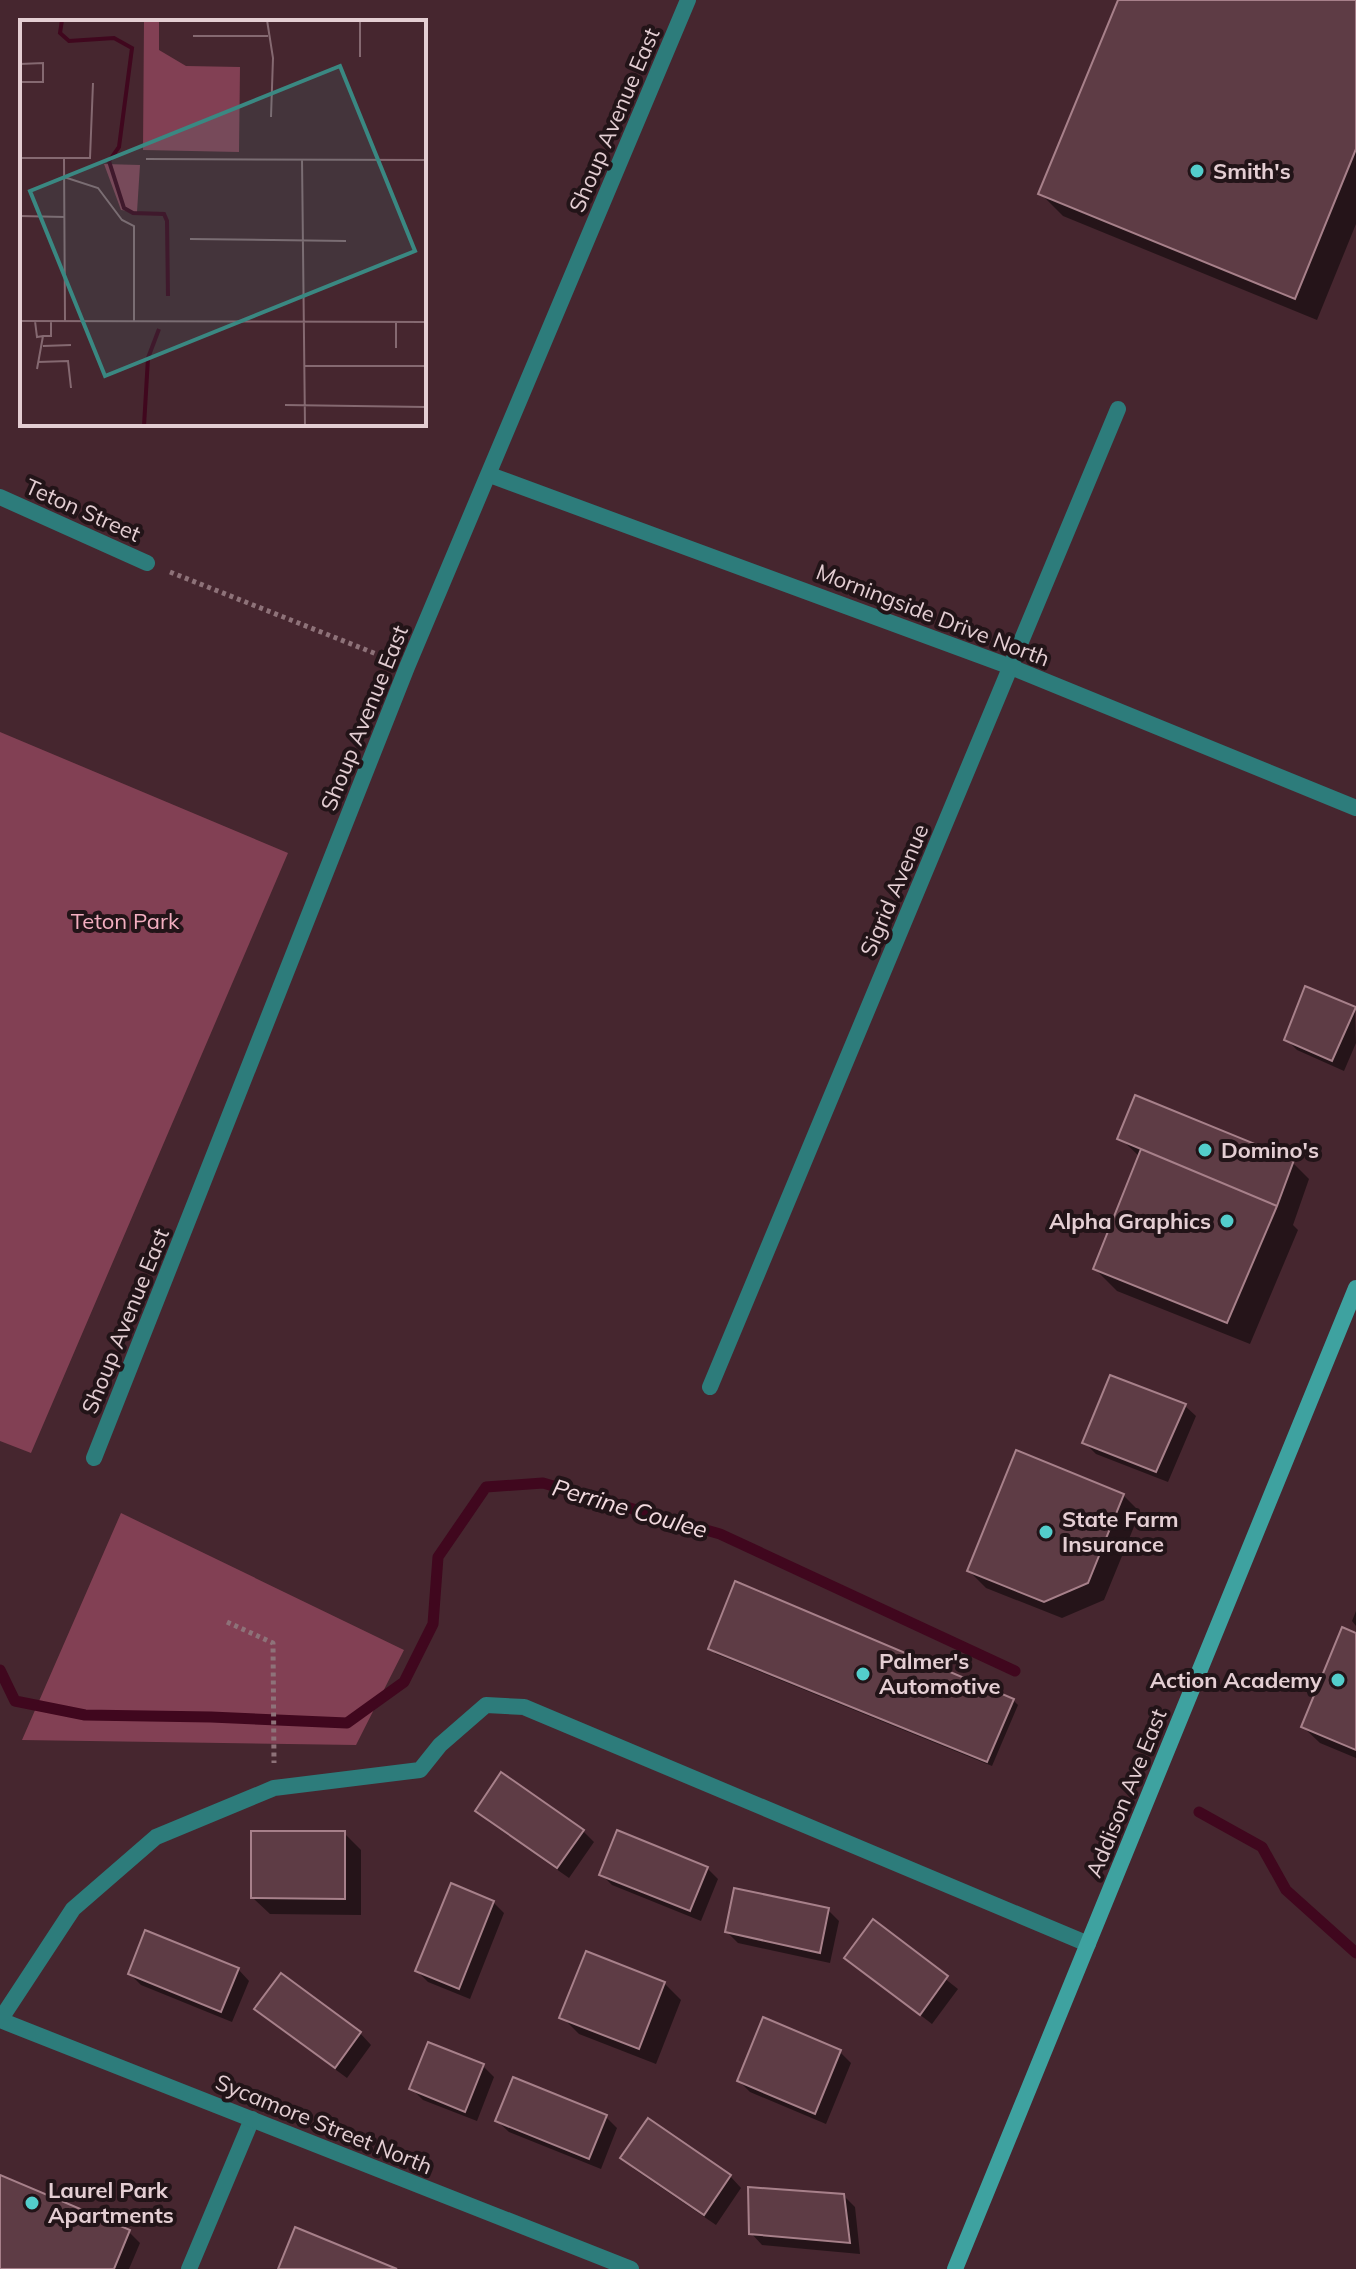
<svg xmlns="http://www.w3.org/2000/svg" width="1356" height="2269" viewBox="0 0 1356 2269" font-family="Mulish,sans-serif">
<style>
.green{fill:#824054}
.shadow{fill:#0007}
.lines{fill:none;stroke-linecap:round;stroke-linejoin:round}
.stream{stroke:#40071e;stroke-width:11}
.building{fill:#5e3c45;stroke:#a7808a;stroke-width:2}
.path{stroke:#8e7279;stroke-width:5;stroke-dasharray:4 4;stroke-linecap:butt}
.service{stroke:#2d7c7b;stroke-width:16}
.minor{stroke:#2d7c7b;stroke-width:16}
.secondary{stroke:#3ea2a0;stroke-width:16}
.poi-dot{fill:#53cdcb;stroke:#221418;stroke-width:3}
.labels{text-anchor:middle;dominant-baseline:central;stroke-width:8;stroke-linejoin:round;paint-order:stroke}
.street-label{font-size:22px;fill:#e4ced3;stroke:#221418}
.poi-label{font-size:22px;font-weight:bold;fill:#e4ced3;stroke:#221418;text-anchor:start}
.park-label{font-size:22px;fill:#f4afc1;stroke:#221418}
.water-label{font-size:24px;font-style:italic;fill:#f2dadf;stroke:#221418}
.inset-river{fill:none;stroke:#40071e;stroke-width:4}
.inset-road{fill:none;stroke:#856971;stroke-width:2}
.view{fill:#3a8882;fill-opacity:0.15;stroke:#3a8882;stroke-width:4}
.inset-edge{fill:none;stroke:#e4ced3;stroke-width:4}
</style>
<rect width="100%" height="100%" fill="#46262f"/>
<path class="green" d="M 0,732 L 288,853 L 31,1453 L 0,1441 Z
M 121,1513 L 404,1650 L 356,1745 L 22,1740 Z"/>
<path class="shadow" d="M 1120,0 L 1356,0 L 1356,224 L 1317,320 L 1063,216 L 1041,194 Z
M 1355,1008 L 1356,1043 L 1344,1071 L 1297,1050 L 1286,1039 Z
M 1120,1138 L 1292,1162 L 1309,1179 L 1293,1225 L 1298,1230 L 1250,1344 L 1117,1291 L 1095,1269 L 1140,1157 Z
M 1184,1405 L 1196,1416 L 1168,1482 L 1096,1454 L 1085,1443 Z
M 1123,1495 L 1140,1512 L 1104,1600 L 1062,1618 L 986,1588 L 969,1571 Z
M 1356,1611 L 1356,1626 L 1352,1621 Z
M 1356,1635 L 1356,1758 L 1320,1743 L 1303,1727 Z
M 711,1649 L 1013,1700 L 1018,1705 L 992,1766 L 716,1654 Z
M 478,1811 L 583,1831 L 594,1842 L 569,1878 L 489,1822 Z
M 344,1833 L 361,1850 L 361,1915 L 270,1914 L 253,1898 Z
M 707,1868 L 718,1879 L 701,1921 L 612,1885 L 601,1874 Z
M 493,1902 L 504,1913 L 470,1999 L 428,1982 L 417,1971 Z
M 828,1910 L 839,1921 L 830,1963 L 738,1943 L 727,1932 Z
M 873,1922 L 958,1989 L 932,2024 L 846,1958 Z
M 238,1969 L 249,1981 L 232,2022 L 141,1985 L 130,1974 Z
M 281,1976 L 360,2033 L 371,2045 L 347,2078 L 268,2020 L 257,2009 Z
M 664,1983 L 681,2000 L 656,2064 L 579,2034 L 562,2017 Z
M 429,2044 L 483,2066 L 494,2077 L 477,2121 L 423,2100 L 411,2088 Z
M 840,2052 L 851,2063 L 826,2124 L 750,2092 L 739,2081 Z
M 606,2117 L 617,2128 L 601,2169 L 509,2132 L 497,2121 Z
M 623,2158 L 730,2176 L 741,2188 L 716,2225 L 634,2169 Z
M 0,2177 L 129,2232 L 140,2243 L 129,2269 L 0,2269 Z
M 844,2196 L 855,2207 L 860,2254 L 762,2245 L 751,2233 Z"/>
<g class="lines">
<path class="stream" d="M 0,1670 L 15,1701 L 85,1715 L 211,1717 L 347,1723 L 404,1682 L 433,1624 L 438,1557 L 486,1487 L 543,1483 L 720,1534 L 1015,1671
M 1199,1812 L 1262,1847 L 1286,1890 L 1356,1953"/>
</g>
<path class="building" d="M 1118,0 L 1356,0 L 1356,149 L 1295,299 L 1038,194 Z
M 1305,986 L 1356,1007 L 1332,1061 L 1284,1040 Z
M 1135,1095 L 1294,1160 L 1277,1206 L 1117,1139 Z
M 1141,1149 L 1277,1206 L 1227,1323 L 1093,1269 Z
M 1110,1375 L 1186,1404 L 1156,1472 L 1082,1443 Z
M 1016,1450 L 1124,1494 L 1088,1583 L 1044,1602 L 967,1571 Z
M 735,1581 L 1014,1699 L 987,1762 L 708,1649 Z
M 1342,1627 L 1356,1633 L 1356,1750 L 1301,1727 Z
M 501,1772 L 584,1830 L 557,1868 L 475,1811 Z
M 617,1830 L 708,1867 L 690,1911 L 599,1875 Z
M 251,1831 L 345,1831 L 345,1899 L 251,1898 Z
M 451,1883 L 494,1901 L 459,1989 L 415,1971 Z
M 734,1888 L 829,1908 L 820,1953 L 725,1932 Z
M 873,1919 L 948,1976 L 920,2015 L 844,1958 Z
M 145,1930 L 239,1968 L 221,2012 L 128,1974 Z
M 586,1951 L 665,1982 L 639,2049 L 559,2018 Z
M 281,1973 L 361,2032 L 335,2068 L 254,2009 Z
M 763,2017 L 841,2050 L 815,2114 L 737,2081 Z
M 428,2042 L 484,2064 L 465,2112 L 409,2089 Z
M 513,2077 L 607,2115 L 589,2159 L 495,2121 Z
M 648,2118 L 731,2175 L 704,2215 L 620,2158 Z
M 0,2175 L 130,2230 L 114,2269 L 0,2269 Z
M 748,2187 L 844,2194 L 850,2243 L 749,2234 Z
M 295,2227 L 397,2269 L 278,2269 Z"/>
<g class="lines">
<path class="path" d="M 170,572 L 384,657
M 227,1622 L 273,1643 L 274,1763"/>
<path class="service" d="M 189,2269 L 252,2119"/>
<path class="minor" d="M 490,475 L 1011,667 L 1356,808
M 0,497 L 147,563
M 710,1387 L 1118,409
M 94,1458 L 407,667 L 688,0
M 631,2269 L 0,2020 L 73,1909 L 156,1837 L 274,1788 L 420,1770 L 440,1745 L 486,1705 L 524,1707 L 1088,1944"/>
<path class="secondary" d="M 955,2269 L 1356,1288"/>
</g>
<g class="poi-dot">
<circle cx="1197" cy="171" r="8"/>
<circle cx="1205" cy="1150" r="8"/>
<circle cx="1227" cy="1221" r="8"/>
<circle cx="1046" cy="1532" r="8"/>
<circle cx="863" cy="1674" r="8"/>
<circle cx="1338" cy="1680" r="8"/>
<circle cx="32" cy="2203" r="8"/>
</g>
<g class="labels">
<g class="street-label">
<text transform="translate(614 120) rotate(-67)">Shoup Avenue East</text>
<text transform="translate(83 510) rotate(24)">Teton Street</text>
<text transform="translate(933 615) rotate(21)">Morningside Drive North</text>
<text transform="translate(364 718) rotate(-68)">Shoup Avenue East</text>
<text transform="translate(894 890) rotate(-67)">Sigrid Avenue</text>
<text transform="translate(125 1321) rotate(-68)">Shoup Avenue East</text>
<text transform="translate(1126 1793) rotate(-68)">Addison Ave East</text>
<text transform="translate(324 2124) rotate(22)">Sycamore Street North</text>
</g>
<g class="poi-label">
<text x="1213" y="171">Smith's</text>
<text x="1221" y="1150">Domino's</text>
<text x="1211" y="1221" text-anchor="end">Alpha Graphics</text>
<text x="1062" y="1519">State Farm<tspan x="1062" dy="25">Insurance</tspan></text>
<text x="879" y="1661">Palmer's<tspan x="879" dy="25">Automotive</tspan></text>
<text x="1322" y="1680" text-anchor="end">Action Academy</text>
<text x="48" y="2190">Laurel Park<tspan x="48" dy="25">Apartments</tspan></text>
</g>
<g class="park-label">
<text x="125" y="921">Teton Park</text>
</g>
<g class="water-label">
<text transform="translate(630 1508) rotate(16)">Perrine Coulee</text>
</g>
</g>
<g transform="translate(20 20)">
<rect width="406" height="406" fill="#46262f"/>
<path d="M 124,0 L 139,0 L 139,30 L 166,46 L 220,47 L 219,132 L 123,130 ZM 84,144 L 120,145 L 117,192 L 101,190 Z" fill="#824054"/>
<path class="inset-river" d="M 42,0 L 40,13 L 49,21 L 94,18 L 112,28 L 99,127 L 89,141 L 104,188 L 113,193 L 144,194 L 147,201 L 148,276M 124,406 L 128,338 L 139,309"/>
<path class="inset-road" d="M 247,0 L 253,38 L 251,97M 340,0 L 340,37M 173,16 L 248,16M 0,44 L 23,43 L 23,62 L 0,62M 0,138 L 70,138 L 73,63M 44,138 L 45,301M 126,139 L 406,140M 282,139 L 285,406M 44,157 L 78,168 L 102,200 L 114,206 L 114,301M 0,196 L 45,197M 170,219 L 326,221M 0,301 L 406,302M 15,301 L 17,317 L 23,316 L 31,316 L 31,301M 376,302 L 376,328M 23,326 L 51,325M 18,342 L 48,341 L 51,368M 285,346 L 406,346M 17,349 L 23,316M 265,385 L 406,387"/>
<path class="view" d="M 320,46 L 395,231 L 85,356 L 10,171 Z"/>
<rect width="406" height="406" class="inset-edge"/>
</g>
</svg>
